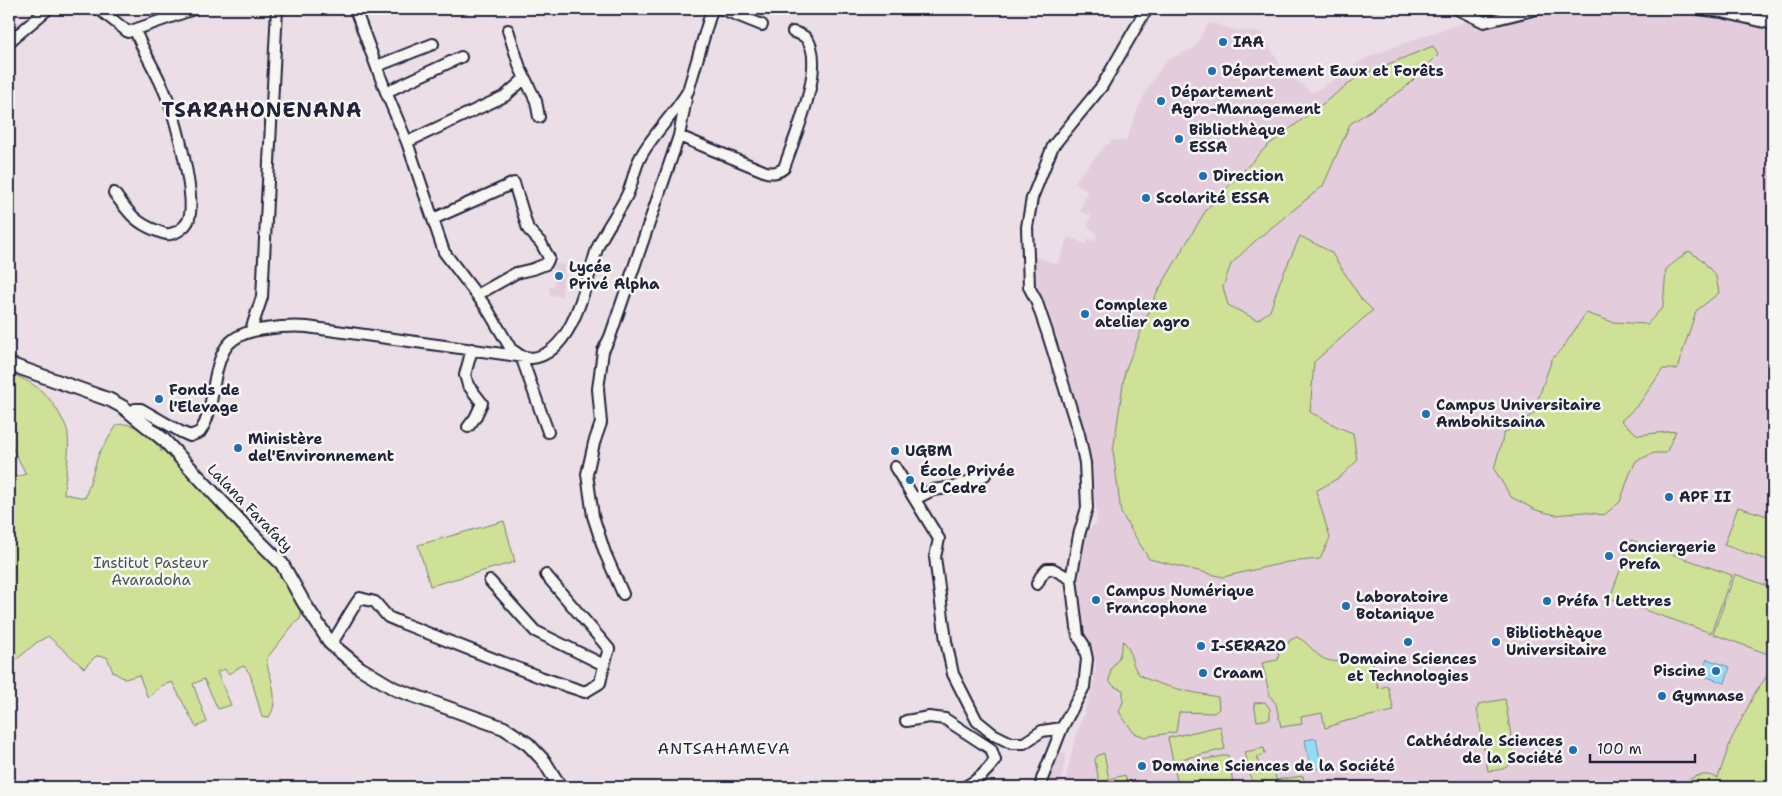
<svg xmlns="http://www.w3.org/2000/svg" width="1782" height="796" viewBox="0 0 1782 796" font-family="'Shantell Sans',sans-serif">
<style>
.built{fill:#e3cddd}
.green{fill:#cee196;stroke:#788268}
.water{fill:#97dbf9;stroke:#6891ad}
.lines{fill:none;stroke-linecap:round;stroke-linejoin:round}
.minor-casing{stroke:#22223b;stroke-width:14}
.major-casing{stroke:#22223b;stroke-width:16}
.minor{stroke:#f6f6f2;stroke-width:10}
.major{stroke:#f6f6f2;stroke-width:12}
.poi-dot{fill:#1f6fb2;stroke:#f6f6f2;stroke-width:2}
.labels{text-anchor:middle;dominant-baseline:central;stroke-width:5;stroke-linejoin:round;paint-order:stroke}
.poi-label{font-size:15px;font-weight:bold;fill:#22223b;stroke:#f6f6f2;text-anchor:start}
.street-label{font-size:15px;fill:#22223b;stroke:#f6f6f2}
.park-label{font-size:15px;fill:#4d5252;stroke:#f6f6f2}
.neighbourhood-label{font-size:16px;letter-spacing:1px;fill:#22223b;stroke:#f6f6f2}
.district-label{font-size:20px;font-weight:bold;letter-spacing:1px;fill:#22223b;stroke:#f6f6f2}
</style>
<rect width="100%" height="100%" fill="#ebdee6"/>
<filter id="ink" filterUnits="userSpaceOnUse"><feTurbulence type="fractalNoise" baseFrequency=".02" numOctaves="2"/><feDisplacementMap in="SourceGraphic" scale="10" xChannelSelector="R" yChannelSelector="G"/><feConvolveMatrix kernelMatrix="1 2 1 2 8 2 1 2 1" color-interpolation-filters="sRGB"/></filter>
<g filter="url(#ink)">
<path class="built" d="M 1565,9 L 1674,9 L 1720,16 L 1773,27 L 1773,787 L 1064,787 L 1073,746 L 1093,686 L 1096,663 L 1089,637 L 1082,637 L 1076,571 L 1083,535 L 1097,522 L 1092,460 L 1057,336 L 1034,279 L 1032,256 L 1058,264 L 1068,237 L 1086,244 L 1088,239 L 1095,241 L 1097,233 L 1088,226 L 1091,215 L 1080,212 L 1087,191 L 1074,182 L 1107,144 L 1110,144 L 1110,140 L 1126,141 L 1138,108 L 1149,86 L 1163,65 L 1171,58 L 1188,51 L 1196,46 L 1207,25 L 1212,23 L 1235,30 L 1261,32 L 1283,70 L 1313,93 L 1368,57 L 1423,36 L 1473,20 L 1476,29 L 1508,19 Z
M 564,264 L 562,296 L 550,295 L 549,287 L 554,287 L 554,265 Z
M 1066,752 L 1060,787 L 1046,787 L 1056,754 Z"/>
<path class="green" d="M 1433,46 L 1438,55 L 1405,88 L 1350,124 L 1323,186 L 1255,241 L 1231,264 L 1223,287 L 1228,305 L 1257,320 L 1270,311 L 1279,284 L 1300,236 L 1331,252 L 1362,300 L 1373,310 L 1314,362 L 1310,412 L 1338,427 L 1353,433 L 1357,461 L 1340,477 L 1316,491 L 1330,538 L 1320,559 L 1288,562 L 1223,577 L 1149,559 L 1121,513 L 1113,451 L 1125,371 L 1155,296 L 1206,210 L 1266,147 L 1359,76 Z
M 1689,251 L 1702,260 L 1716,276 L 1719,293 L 1696,311 L 1677,369 L 1663,369 L 1639,404 L 1621,421 L 1638,435 L 1676,431 L 1666,453 L 1654,453 L 1636,461 L 1629,476 L 1620,502 L 1604,515 L 1584,512 L 1556,515 L 1536,510 L 1511,497 L 1494,469 L 1504,433 L 1533,414 L 1552,359 L 1564,346 L 1586,313 L 1613,322 L 1647,324 L 1663,307 L 1666,269 Z
M 9,373 C 33,382 49,393 61,417 C 64,422 68,429 68,435 C 70,452 65,476 64,494 L 85,498 L 99,453 L 117,425 C 135,420 148,437 160,448 L 161,452 L 168,446 L 272,556 L 300,601 L 302,612 L 300,619 L 294,624 L 267,658 C 266,665 269,671 271,678 C 274,691 277,706 269,717 L 265,718 L 262,717 L 250,674 L 244,666 L 236,669 L 232,673 L 227,673 L 225,669 L 217,672 L 231,705 L 218,709 L 204,679 L 193,684 L 207,722 L 196,727 L 172,682 L 161,686 L 148,698 L 139,675 L 125,679 L 113,672 L 107,657 L 96,656 L 84,668 L 48,636 L 36,643 L 17,659 L 9,656 L 9,479 L 26,474 L 9,441 Z
M 1773,503 L 1773,562 L 1724,545 L 1738,507 L 1768,516 Z
M 504,521 L 515,562 L 430,586 L 418,545 Z
M 1631,540 L 1732,575 L 1711,633 L 1610,598 Z
M 1735,574 L 1773,588 L 1773,641 L 1768,654 L 1713,634 Z
M 1297,637 C 1308,642 1312,651 1321,657 C 1335,666 1356,660 1372,658 L 1378,688 L 1388,686 L 1394,711 L 1346,721 L 1325,728 L 1322,713 L 1301,717 L 1302,724 L 1281,727 L 1276,704 L 1270,696 L 1262,663 L 1278,660 L 1279,649 L 1288,644 L 1290,640 Z
M 1123,641 C 1132,648 1130,663 1138,673 C 1149,685 1201,694 1218,697 L 1219,709 L 1214,713 L 1179,712 L 1176,732 L 1145,737 L 1134,733 L 1119,712 L 1123,702 L 1123,690 L 1115,687 L 1109,681 L 1111,669 L 1119,657 Z
M 1773,668 L 1773,787 L 1681,787 C 1690,775 1705,772 1718,778 L 1731,740 L 1756,691 Z
M 1505,699 L 1514,754 C 1509,771 1503,769 1488,771 L 1477,709 L 1479,704 Z
M 1265,702 L 1270,709 L 1270,719 L 1257,721 L 1254,703 Z
M 1220,726 L 1225,749 L 1173,761 L 1168,738 Z
M 1264,748 L 1265,754 L 1257,757 L 1261,774 L 1272,772 L 1275,773 L 1276,780 L 1303,776 L 1304,783 L 1282,787 L 1253,787 L 1245,752 Z
M 1104,753 L 1109,779 L 1125,775 L 1128,787 L 1100,787 L 1095,760 L 1097,756 Z
M 1228,755 L 1233,783 L 1208,787 L 1178,787 L 1174,765 Z"/>
<path class="water" d="M 1707,659 L 1730,667 L 1725,683 L 1701,675 Z
M 1316,738 L 1322,768 L 1311,770 L 1305,740 Z"/>
<g class="lines">
<defs>
<path id="minor" d="M 99,9 L 128,32 L 194,9
M 355,9 L 386,92 L 407,142 L 444,252 L 486,307 L 511,349 L 521,356 L 548,432
M 722,9 L 762,25
M 1457,9 L 1484,22 L 1537,9
M 1699,9 L 1722,12 L 1773,24
M 508,30 L 520,68 L 536,101 L 539,117
M 9,42 L 48,9
M 377,66 L 433,44
M 386,92 L 461,57
M 679,136 L 766,172 C 773,173 778,173 784,168 C 793,141 828,62 806,38 C 803,35 797,33 793,32
M 407,142 L 505,96 L 524,79
M 114,193 C 128,211 134,222 155,230 C 160,232 165,235 170,234 C 177,233 185,227 188,221 C 198,201 175,116 166,95 C 157,72 143,52 135,30
M 433,219 L 514,183 L 528,229 L 541,243 L 549,258 L 546,264 L 533,269 L 516,273 L 477,295
M 251,330 L 262,297 L 277,9
M 132,413 L 135,409 L 141,409 L 181,432 L 190,436 L 200,432 C 210,417 211,401 214,384 C 220,349 228,333 265,329 C 279,327 293,326 307,327 L 532,358 C 574,353 586,281 597,249 C 604,230 618,214 627,195 C 633,183 634,168 641,156 C 654,132 675,114 688,91 L 712,9
M 468,427 L 475,418 L 482,403 L 468,385 L 465,375 L 472,349
M 895,467 L 939,539 L 935,557 L 946,641 L 953,674 L 977,721 L 993,734 L 1011,743 L 1024,743 L 1042,731 L 1062,728
M 915,499 L 933,490 L 955,487 L 985,475
M 546,575 L 609,649 L 604,665
M 1037,584 L 1041,576 L 1047,569 L 1053,569 L 1071,579
M 623,594 L 605,553 L 593,516 L 587,474 L 594,443 L 601,423 L 598,389 L 603,351 L 610,337 L 679,136 L 686,99
M 331,644 C 342,629 349,612 360,598 L 375,602 L 388,617 L 402,623 L 540,677 L 585,692 L 600,683 L 604,665 L 535,631 L 490,581
M 906,721 L 929,717 L 945,719 L 991,749 L 995,760 C 987,772 978,780 965,787
M 1041,787 L 1042,779 L 1062,728 L 1084,687 L 1087,659 L 1084,645 L 1078,636 L 1071,579 L 1079,535 L 1087,508 L 1085,463 L 1079,434 L 1047,332 L 1036,300 L 1029,287 L 1027,227 L 1032,198 L 1053,146 L 1102,86 L 1143,15 L 1148,9"/>
<path id="major" d="M 9,364 L 110,400 L 123,407 L 164,440 L 251,533 L 282,564 L 304,603 L 331,644 L 360,668 L 395,689 L 504,728 L 528,744 L 544,761 L 560,787"/>
</defs>
<use href="#minor" class="minor-casing"/>
<use href="#major" class="major-casing"/>
<use href="#minor" class="minor"/>
<use href="#major" class="major"/>
</g>
</g>
<g class="poi-dot">
<circle cx="1223" cy="42" r="5"/>
<circle cx="1212" cy="71" r="5"/>
<circle cx="1161" cy="101" r="5"/>
<circle cx="1179" cy="139" r="5"/>
<circle cx="1203" cy="176" r="5"/>
<circle cx="1146" cy="198" r="5"/>
<circle cx="559" cy="276" r="5"/>
<circle cx="1085" cy="314" r="5"/>
<circle cx="159" cy="399" r="5"/>
<circle cx="1426" cy="414" r="5"/>
<circle cx="238" cy="448" r="5"/>
<circle cx="895" cy="451" r="5"/>
<circle cx="910" cy="480" r="5"/>
<circle cx="1669" cy="497" r="5"/>
<circle cx="1609" cy="556" r="5"/>
<circle cx="1096" cy="600" r="5"/>
<circle cx="1547" cy="601" r="5"/>
<circle cx="1346" cy="606" r="5"/>
<circle cx="1408" cy="642" r="5"/>
<circle cx="1496" cy="642" r="5"/>
<circle cx="1201" cy="646" r="5"/>
<circle cx="1716" cy="671" r="5"/>
<circle cx="1203" cy="673" r="5"/>
<circle cx="1662" cy="696" r="5"/>
<circle cx="1573" cy="750" r="5"/>
<circle cx="1142" cy="766" r="5"/>
</g>
<g class="labels">
<g class="poi-label">
<text x="1233" y="42">IAA</text>
<text x="1222" y="71">Département Eaux et Forêts</text>
<text x="1171" y="92">Département<tspan x="1171" dy="17">Agro-Management</tspan></text>
<text x="1189" y="130">Bibliothèque<tspan x="1189" dy="17">ESSA</tspan></text>
<text x="1213" y="176">Direction</text>
<text x="1156" y="198">Scolarité ESSA</text>
<text x="569" y="267">Lycée<tspan x="569" dy="17">Privé Alpha</tspan></text>
<text x="1095" y="305">Complexe<tspan x="1095" dy="17">atelier agro</tspan></text>
<text x="169" y="390">Fonds de<tspan x="169" dy="17">l'Elevage</tspan></text>
<text x="1436" y="405">Campus Universitaire<tspan x="1436" dy="17">Ambohitsaina</tspan></text>
<text x="248" y="439">Ministère<tspan x="248" dy="17">del'Environnement</tspan></text>
<text x="905" y="451">UGBM</text>
<text x="920" y="471">École Privée<tspan x="920" dy="17">Le Cedre</tspan></text>
<text x="1679" y="497">APF II</text>
<text x="1619" y="547">Conciergerie<tspan x="1619" dy="17">Prefa</tspan></text>
<text x="1106" y="591">Campus Numérique<tspan x="1106" dy="17">Francophone</tspan></text>
<text x="1356" y="597">Laboratoire<tspan x="1356" dy="17">Botanique</tspan></text>
<text x="1557" y="601">Préfa 1 Lettres</text>
<text x="1506" y="633">Bibliothèque<tspan x="1506" dy="17">Universitaire</tspan></text>
<text x="1211" y="646">I-SERAZO</text>
<text x="1408" y="659" text-anchor="middle">Domaine Sciences<tspan x="1408" dy="17">et Technologies</tspan></text>
<text x="1706" y="671" text-anchor="end">Piscine</text>
<text x="1213" y="673">Craam</text>
<text x="1672" y="696">Gymnase</text>
<text x="1563" y="741" text-anchor="end">Cathédrale Sciences<tspan x="1563" dy="17">de la Société</tspan></text>
<text x="1152" y="766">Domaine Sciences de la Société</text>
</g>
<g class="street-label">
<text transform="translate(250 508) rotate(46)">Lalana Farafaty</text>
</g>
<g class="park-label">
<text x="151" y="563">Institut Pasteur<tspan x="151" dy="17">Avaradoha</tspan></text>
</g>
<g class="neighbourhood-label">
<text x="724" y="748">ANTSAHAMEVA</text>
</g>
<g class="district-label">
<text x="262" y="110">TSARAHONENANA</text>
</g>
</g>
<rect width="1782" height="796" fill="none" stroke="#f6f6f2" stroke-width="30"/>
<rect x="15" y="15" width="1752" height="766" fill="none" stroke="#22223b" stroke-width="2" filter="url(#ink)"/>
<path d="M1590 754v8h105v-8" fill="none" stroke="#22223b" stroke-width="2.5"/>
<text x="1597" y="754" font-size="15" fill="#22223b" stroke="#f6f6f2" stroke-width="4" paint-order="stroke">100 m</text>
</svg>
